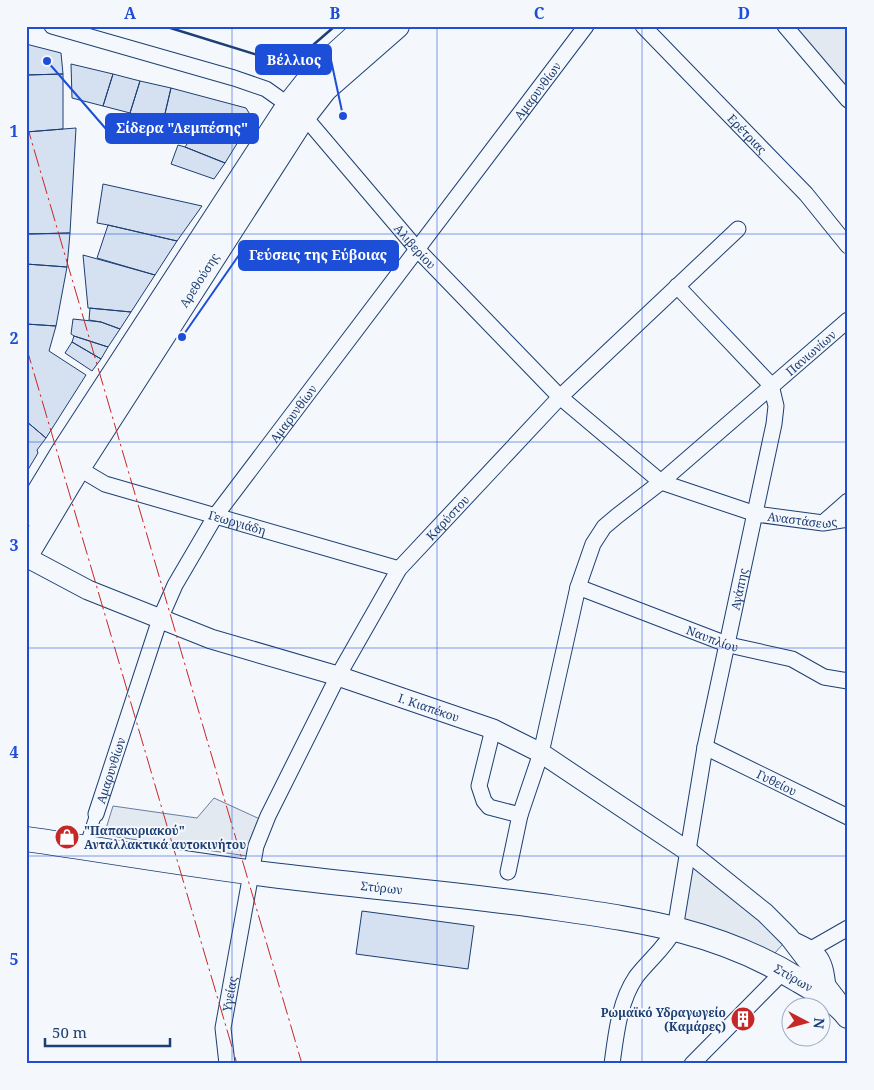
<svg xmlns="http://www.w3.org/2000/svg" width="874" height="1090" viewBox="0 0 874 1090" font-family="'Noto Serif',serif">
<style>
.green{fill:#e3e9f0;stroke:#687fa3}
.building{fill:#d5e0f0;stroke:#1d3f73}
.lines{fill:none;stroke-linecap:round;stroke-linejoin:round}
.pedestrian-casing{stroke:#1d3f73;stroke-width:13}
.minor-casing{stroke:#1d3f73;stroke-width:17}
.tertiary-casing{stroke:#1d3f73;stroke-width:21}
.primary-casing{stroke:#1d3f73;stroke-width:26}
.pedestrian{stroke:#f4f7fb;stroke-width:11}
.minor{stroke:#f4f7fb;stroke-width:15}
.tertiary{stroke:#f4f7fb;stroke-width:19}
.primary{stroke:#f4f7fb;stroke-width:24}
.wall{stroke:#1d3f73;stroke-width:2.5}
.power{stroke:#c62828;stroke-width:1;stroke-dasharray:18 4 2.5 4;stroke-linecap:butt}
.grid{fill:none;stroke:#1d4ed8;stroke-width:1;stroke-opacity:0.55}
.labels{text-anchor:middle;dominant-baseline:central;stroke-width:4;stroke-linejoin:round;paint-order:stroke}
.street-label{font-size:12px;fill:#1d3f73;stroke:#f4f7fb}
.poi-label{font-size:12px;font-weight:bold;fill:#1d3f73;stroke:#f4f7fb;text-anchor:start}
.leader{fill:none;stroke:#1d4ed8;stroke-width:2}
.callout-dot{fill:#1d4ed8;stroke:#f4f7fb;stroke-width:2}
.callout{fill:#1d4ed8;stroke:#1d4ed8;stroke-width:2}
.callout-label{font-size:14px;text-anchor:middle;font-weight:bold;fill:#fff}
.neatline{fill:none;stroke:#1d4ed8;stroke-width:2}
.grid-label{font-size:16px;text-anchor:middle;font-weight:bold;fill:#1d4ed8}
</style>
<rect width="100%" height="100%" fill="#f4f7fb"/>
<path class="green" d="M 785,26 L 848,26 L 848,100 Z
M 214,798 L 262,820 L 247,856 L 104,835 L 113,806 L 197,818 Z
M 689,852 L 789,937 L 768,961 L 675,929 Z"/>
<path class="building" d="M 26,44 L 61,53 L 63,74 L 26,75 Z
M 71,64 L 113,74 L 103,106 L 72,98 Z
M 63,74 L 63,129 L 26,132 L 26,75 Z
M 113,74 L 140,81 L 130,113 L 103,106 Z
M 140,81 L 171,88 L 163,122 L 130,113 Z
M 171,88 L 246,108 L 251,116 L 238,142 L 163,122 Z
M 76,128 L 70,233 L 26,234 L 26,132 Z
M 196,131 L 238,142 L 225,163 L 185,147 Z
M 178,145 L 185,147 L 225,163 L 214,179 L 171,164 Z
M 103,184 L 202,206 L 177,241 L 108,225 L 97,223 Z
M 108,225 L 177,241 L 155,275 L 97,258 Z
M 70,233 L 67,267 L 26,264 L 26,234 Z
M 83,255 L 155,275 L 131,312 L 88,308 Z
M 26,264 L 67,267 L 56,326 L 26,324 Z
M 90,308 L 131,312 L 120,329 L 101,322 L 89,320 Z
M 73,319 L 101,322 L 120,329 L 108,347 L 74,336 L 71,334 Z
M 26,324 L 56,326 L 49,351 L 86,375 L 46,438 L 26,421 Z
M 74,336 L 108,347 L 101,359 L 72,342 Z
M 72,342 L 101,359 L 92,371 L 65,353 Z
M 26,421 L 46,438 L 37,450 L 38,453 L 26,473 Z
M 362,911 L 474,926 L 468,969 L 356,954 Z"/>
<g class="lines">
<defs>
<path id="pedestrian" d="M 85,847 L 96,814"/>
<g id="minor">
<path id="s1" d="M 52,26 L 234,78 L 266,89 L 304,116 L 417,249 L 560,397 L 661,482 L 756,514 L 823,523 L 848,519"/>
<path id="s2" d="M 643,26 L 806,194 L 848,246"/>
<path d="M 785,26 L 848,100"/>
<path id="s3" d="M 78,468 L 105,484 L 399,569"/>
<path d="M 824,522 L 848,501"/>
<path id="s4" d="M 578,587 L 729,645 L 792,659 L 824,677 L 848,681"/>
<path id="s5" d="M 493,729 L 479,786 L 484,801 L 489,807 L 520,815 L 541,753 L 578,587 L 593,544 L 604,527 L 617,516 L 661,482 L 848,320"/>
<path id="s6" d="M 705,747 L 848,817"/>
<path id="s7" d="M 96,814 L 160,619 L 175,585 L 216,515 L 586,26"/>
<path d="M 508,872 L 520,815"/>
<path d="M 790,938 C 819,951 825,955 828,988"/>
<path d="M 813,948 L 848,928"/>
<path id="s8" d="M 227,1064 L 223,1028 L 256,846 L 268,816 L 338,676 L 399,569 L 560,397 L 738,229"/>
<path id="s9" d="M 612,1064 C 616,1035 619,1002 636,977 C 649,960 665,948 675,929 L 705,747 L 774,424 L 776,406 L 771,385 L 677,286"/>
<path d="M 692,1064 L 776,979"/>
</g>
<g id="tertiary">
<path id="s10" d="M 26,557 L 88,590 L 211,639 L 338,676 L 493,729 L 541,753 L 689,852 L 765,913 L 789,937 L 837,1000"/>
</g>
<g id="primary">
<path d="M 26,514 L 64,451 L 289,105 L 312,76 L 367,26"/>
<path id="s11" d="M 26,555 L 78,468 L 304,116 L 325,89 L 397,26"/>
<path id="s12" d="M 26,839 C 111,851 195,866 280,876 C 372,887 465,895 556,908 C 647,921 721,932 800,981 C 817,991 836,1000 848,1016"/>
</g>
</defs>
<use href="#pedestrian" class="pedestrian-casing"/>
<use href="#minor" class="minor-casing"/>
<use href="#tertiary" class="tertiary-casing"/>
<use href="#primary" class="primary-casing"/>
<use href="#pedestrian" class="pedestrian"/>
<use href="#minor" class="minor"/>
<use href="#tertiary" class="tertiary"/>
<use href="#primary" class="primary"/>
<path class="wall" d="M 164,26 L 290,65 L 335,26"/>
<path class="power" d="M 26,122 L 302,1064
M 26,346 L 237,1064"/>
</g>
<path class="grid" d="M 232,26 L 232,1064M 437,26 L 437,1064M 642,26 L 642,1064M 26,234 L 848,234M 26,442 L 848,442M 26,648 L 848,648M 26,856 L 848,856"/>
<defs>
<symbol id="shop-disc" viewBox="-11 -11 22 22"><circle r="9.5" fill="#c62828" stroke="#f4f7fb"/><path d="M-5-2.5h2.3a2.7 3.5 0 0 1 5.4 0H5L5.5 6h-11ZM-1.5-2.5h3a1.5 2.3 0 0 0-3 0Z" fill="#fff"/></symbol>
<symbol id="building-disc" viewBox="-11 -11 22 22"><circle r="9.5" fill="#c62828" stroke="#f4f7fb"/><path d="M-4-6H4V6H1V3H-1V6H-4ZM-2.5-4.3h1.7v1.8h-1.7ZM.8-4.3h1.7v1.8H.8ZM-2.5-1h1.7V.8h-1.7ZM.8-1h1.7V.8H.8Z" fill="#fff"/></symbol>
</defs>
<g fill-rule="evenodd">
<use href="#shop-disc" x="53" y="823" width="28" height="28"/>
<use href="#building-disc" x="729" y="1005" width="28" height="28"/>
</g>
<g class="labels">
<g class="street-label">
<text stroke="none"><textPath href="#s7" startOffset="856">Αμαρυνθίων</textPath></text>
<text stroke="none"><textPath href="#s2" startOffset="150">Ερέτριας</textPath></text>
<text stroke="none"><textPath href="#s1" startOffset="441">Αλιβερίου</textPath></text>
<text stroke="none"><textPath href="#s11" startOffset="325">Αρεθούσης</textPath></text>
<text stroke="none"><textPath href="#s5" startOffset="686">Πανιωνίων</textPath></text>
<text stroke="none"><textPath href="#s7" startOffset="451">Αμαρυνθίων</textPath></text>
<text stroke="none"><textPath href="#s8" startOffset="604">Καρύστου</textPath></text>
<text stroke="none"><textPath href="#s1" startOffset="929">Αναστάσεως</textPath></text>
<text stroke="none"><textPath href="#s3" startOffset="169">Γεωργιάδη</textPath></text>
<text stroke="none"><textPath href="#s9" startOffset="499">Αγάπης</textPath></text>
<text stroke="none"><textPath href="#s4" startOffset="144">Ναυπλίου</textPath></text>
<text stroke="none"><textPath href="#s10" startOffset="431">Ι. Κιαπέκου</textPath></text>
<text stroke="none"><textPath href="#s7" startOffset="46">Αμαρυνθίων</textPath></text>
<text stroke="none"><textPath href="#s6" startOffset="80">Γυθείου</textPath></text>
<text stroke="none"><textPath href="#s12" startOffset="359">Στύρων</textPath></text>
<text stroke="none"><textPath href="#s12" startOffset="784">Στύρων</textPath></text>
<text stroke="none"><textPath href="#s8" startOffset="71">Υγείας</textPath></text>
</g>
<g class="poi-label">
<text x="84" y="830">"Παπακυριακού"<tspan x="84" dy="14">Ανταλλακτικά αυτοκινήτου</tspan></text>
<text x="726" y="1012" text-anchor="end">Ρωμαϊκό Υδραγωγείο<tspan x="726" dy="14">(Καμάρες)</tspan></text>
</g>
</g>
<path class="leader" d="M343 116L331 60M47 61L106 129M182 337L239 255"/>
<g class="callout-dot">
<circle cx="343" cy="116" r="5"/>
<circle cx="47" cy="61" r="5"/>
<circle cx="182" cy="337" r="5"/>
</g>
<g class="callout">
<rect x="256" y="45" width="75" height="29" rx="5"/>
<rect x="106" y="114" width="152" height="29" rx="5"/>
<rect x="239" y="241" width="159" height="29" rx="5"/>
</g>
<g class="callout-label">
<text x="294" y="65">Βέλλιος</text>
<text x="182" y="133">Σίδερα "Λεμπέσης"</text>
<text x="318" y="260">Γεύσεις της Εύβοιας</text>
</g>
<rect width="874" height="1090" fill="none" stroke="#f4f7fb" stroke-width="55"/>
<g transform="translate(806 1022) rotate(96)"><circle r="24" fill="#f4f7fb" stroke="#9eadc5"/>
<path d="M0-4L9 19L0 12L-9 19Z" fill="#c62828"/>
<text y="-8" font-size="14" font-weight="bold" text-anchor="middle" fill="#1d3f73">N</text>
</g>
<path d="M45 1038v8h125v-8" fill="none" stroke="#1d3f73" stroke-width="2.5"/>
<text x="52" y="1038" font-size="15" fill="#1d3f73" stroke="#f4f7fb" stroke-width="4" paint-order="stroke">50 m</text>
<rect x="28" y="28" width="818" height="1034" class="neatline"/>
<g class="grid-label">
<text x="130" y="19">A</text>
<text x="335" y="19">B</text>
<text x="539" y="19">C</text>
<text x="744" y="19">D</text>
<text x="14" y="137">1</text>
<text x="14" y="344">2</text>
<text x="14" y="551">3</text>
<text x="14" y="758">4</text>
<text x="14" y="965">5</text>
</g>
</svg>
